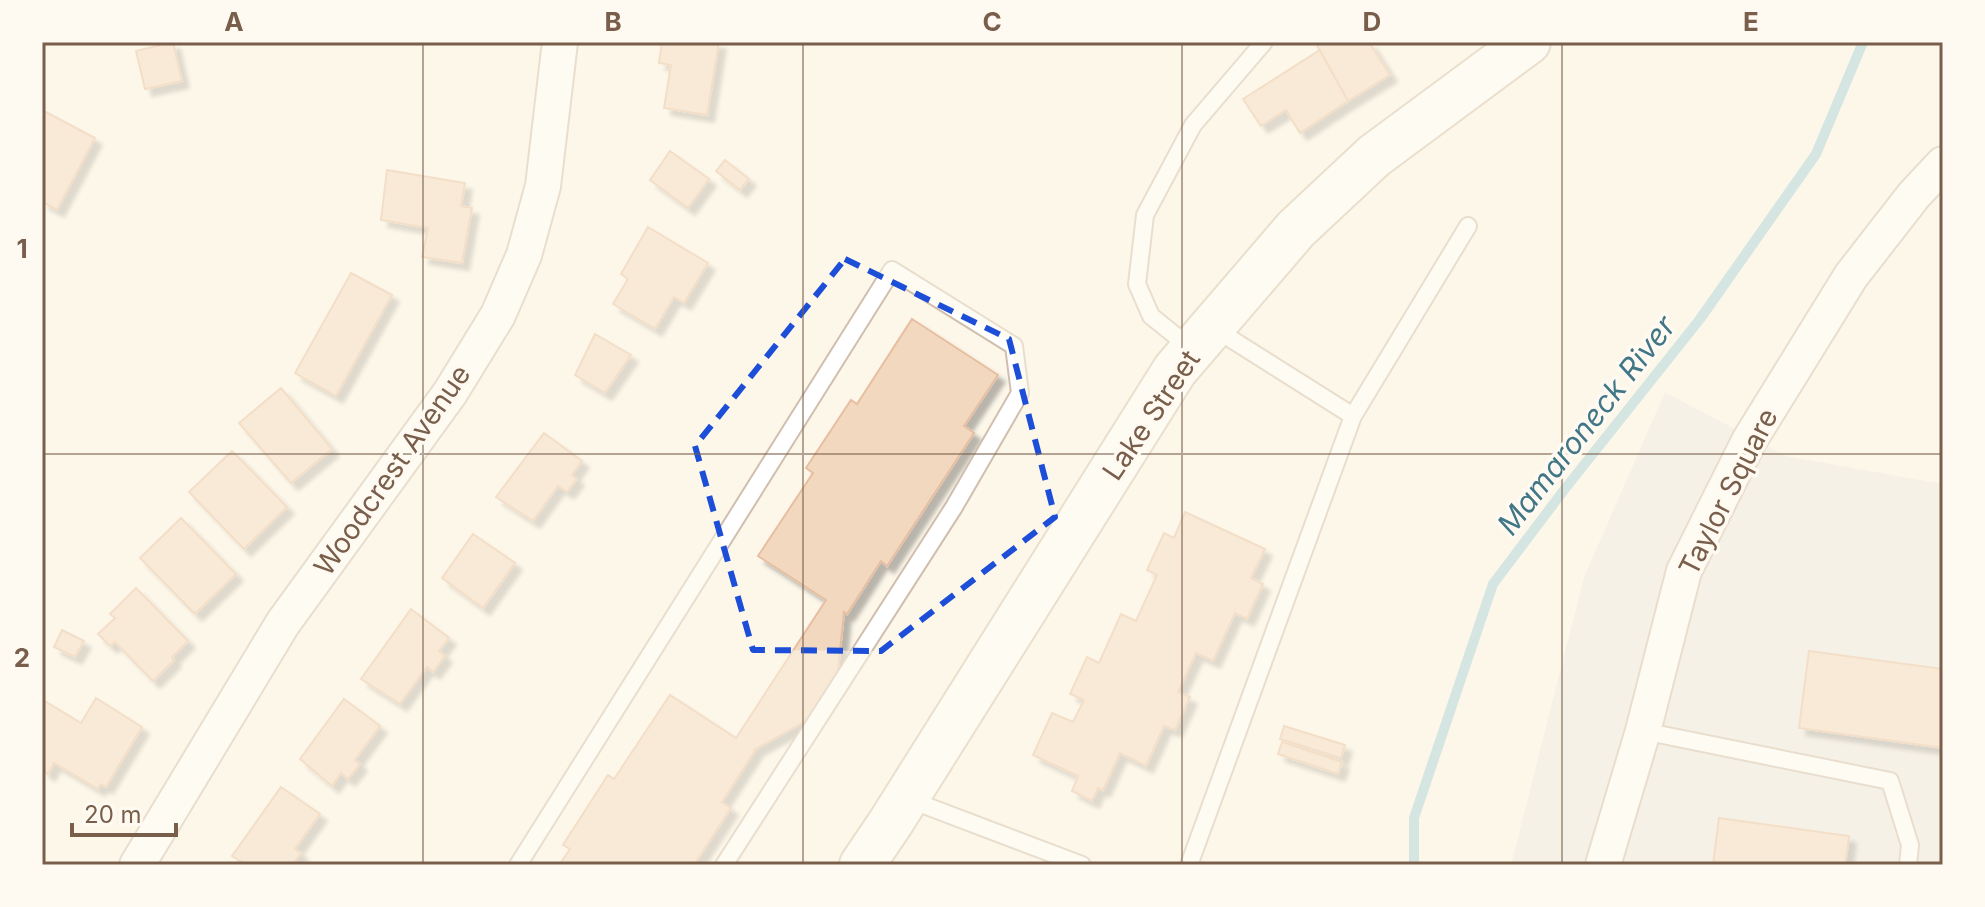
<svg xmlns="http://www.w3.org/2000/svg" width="1985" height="907" viewBox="0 0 1985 907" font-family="Inter,sans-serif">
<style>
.industrial{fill:#eee9e2}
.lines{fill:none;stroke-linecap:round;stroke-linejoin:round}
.stream{stroke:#a2ceda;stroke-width:10}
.building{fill:#f3d8c0;stroke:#e7bfa0;stroke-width:2;filter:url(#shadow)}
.service-casing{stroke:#d0bfae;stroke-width:20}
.minor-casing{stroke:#d0bfae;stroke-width:38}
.secondary-casing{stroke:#d3c0ac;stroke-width:48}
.service{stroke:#fff;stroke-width:16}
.minor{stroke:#fff;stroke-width:34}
.secondary{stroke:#fff;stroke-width:44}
.marked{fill:none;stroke:#1d4ed8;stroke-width:6;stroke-dasharray:16 10;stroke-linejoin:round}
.grid{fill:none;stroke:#795f4b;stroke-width:2;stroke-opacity:0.55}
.labels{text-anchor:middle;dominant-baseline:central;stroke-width:7;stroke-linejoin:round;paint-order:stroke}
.street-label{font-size:28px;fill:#795f4b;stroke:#fffaf1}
.water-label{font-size:30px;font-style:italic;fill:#417686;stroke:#fffaf1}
.neatline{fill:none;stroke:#795f4b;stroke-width:3}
.grid-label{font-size:26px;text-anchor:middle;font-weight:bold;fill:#795f4b}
</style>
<defs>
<filter id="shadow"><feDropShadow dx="7" dy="7" stdDeviation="2" flood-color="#0004"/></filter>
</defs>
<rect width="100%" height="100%" fill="#fdf7ea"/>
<path class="industrial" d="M 1665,392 L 1786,456 L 1943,484 L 1943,865 L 1511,865 L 1584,577 Z"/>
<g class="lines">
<path class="stream" d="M 1414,865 L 1414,818 L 1493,584 L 1564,490 L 1700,319 L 1816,154 L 1863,42"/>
</g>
<path class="building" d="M 173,42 L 182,81 L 145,89 L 136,51 Z
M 662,42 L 719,42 L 707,115 L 664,108 L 671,65 L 659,63 Z
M 1315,42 L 1369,42 L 1390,75 L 1348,101 Z
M 1320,50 L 1348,101 L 1300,133 L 1286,110 L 1261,126 L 1243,99 Z
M 42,110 L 95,138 L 57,210 L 42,202 Z
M 670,151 L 709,179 L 688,208 L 650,180 Z
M 725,160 L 749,179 L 740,190 L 716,171 Z
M 387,170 L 465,183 L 461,206 L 472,208 L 462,263 L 422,257 L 428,228 L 381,220 Z
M 648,227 L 708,263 L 684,303 L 674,297 L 655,329 L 613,304 L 628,279 L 621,274 Z
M 351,273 L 392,295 L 336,396 L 295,373 Z
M 912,319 L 998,375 L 964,426 L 974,433 L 887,566 L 881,561 L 847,614 L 844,612 L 837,680 L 813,717 L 754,750 L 755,751 L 722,802 L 731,808 L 694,865 L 559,865 L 570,849 L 563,845 L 608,775 L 614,779 L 670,695 L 736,738 L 826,600 L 758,556 L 813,473 L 806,468 L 851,400 L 857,404 Z
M 595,334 L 631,355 L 605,393 L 575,375 Z
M 281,388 L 332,449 L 291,483 L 239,423 Z
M 544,433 L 582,461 L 572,475 L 577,479 L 567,492 L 558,486 L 533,521 L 496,497 Z
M 232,451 L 287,507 L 244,549 L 189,492 Z
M 1185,512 L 1265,549 L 1251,578 L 1263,584 L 1247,619 L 1235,613 L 1213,661 L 1196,653 L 1178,692 L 1190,697 L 1175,730 L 1164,726 L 1146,766 L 1120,753 L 1103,790 L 1098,788 L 1092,801 L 1072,791 L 1078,776 L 1033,755 L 1052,713 L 1073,722 L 1084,700 L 1070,694 L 1087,657 L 1099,663 L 1121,614 L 1136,621 L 1157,575 L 1147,570 L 1164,533 L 1174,538 Z
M 181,518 L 236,574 L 195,614 L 140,558 Z
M 473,534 L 515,563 L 483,608 L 442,578 Z
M 136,588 L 188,641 L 172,657 L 174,660 L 153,681 L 115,642 L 110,646 L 98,634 L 115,618 L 110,614 Z
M 411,609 L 449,638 L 439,651 L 445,656 L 433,672 L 427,667 L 400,704 L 361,679 Z
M 62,630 L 84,641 L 75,657 L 54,647 Z
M 1809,651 L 1943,669 L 1943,748 L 1799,728 Z
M 96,698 L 142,727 L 106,787 L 101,784 L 98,789 L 54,763 L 48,774 L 42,770 L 43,700 L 81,723 Z
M 344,699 L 380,726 L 355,760 L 360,764 L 348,779 L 341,773 L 332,786 L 300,759 Z
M 1284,726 L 1345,745 L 1341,758 L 1280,739 Z
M 1282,742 L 1342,762 L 1338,774 L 1278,754 Z
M 281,787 L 320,814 L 295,849 L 301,853 L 293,865 L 246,865 L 232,856 Z
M 1719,818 L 1849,836 L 1845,865 L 1713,865 Z"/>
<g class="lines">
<defs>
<path id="service" d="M 1212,327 L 1353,416
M 1192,349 L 1151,316 L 1137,284 L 1145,215 L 1193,125 L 1264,42
M 1643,731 L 1890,781 L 1910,845 L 1908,865
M 908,799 L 1082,865
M 518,865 L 892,270 L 1014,346 L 1020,393 L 954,507 L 724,865
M 1189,865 L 1353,416 L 1468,226"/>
<path id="minor" d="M 137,865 L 283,623 L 450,393 L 498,315 L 524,255 L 543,186 L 560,42
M 1603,865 L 1643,731 L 1684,571 L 1749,441 L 1851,276 L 1914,195 L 1943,164"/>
<path id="secondary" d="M 862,865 L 891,822 L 1175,370 L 1296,229 L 1374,156 L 1528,42"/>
</defs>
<use href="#service" class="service-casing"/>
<use href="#minor" class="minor-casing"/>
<use href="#secondary" class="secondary-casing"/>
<use href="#service" class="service"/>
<use href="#minor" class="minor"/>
<use href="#secondary" class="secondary"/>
</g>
<path d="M0 0H1985V907H0ZM 845,259 L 1009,339 L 1055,517 L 881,651 L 753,650 L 695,446 Z" fill="#fdf7ea" fill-opacity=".55" fill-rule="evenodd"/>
<path class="marked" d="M 845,259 L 1009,339 L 1055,517 L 881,651 L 753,650 L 695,446 Z"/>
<path class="grid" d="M 423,42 L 423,865M 803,42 L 803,865M 1182,42 L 1182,865M 1562,42 L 1562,865M 42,454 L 1943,454"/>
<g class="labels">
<g class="street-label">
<text transform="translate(1151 415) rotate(-56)">Lake Street</text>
<text transform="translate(392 470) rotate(-55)">Woodcrest Avenue</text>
<text transform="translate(1728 492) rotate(-63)">Taylor Square</text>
</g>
<g class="water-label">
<text transform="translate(1586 425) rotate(-52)">Mamaroneck River</text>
</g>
</g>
<rect width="1985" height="907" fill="none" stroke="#fffaf1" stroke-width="88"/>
<path d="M72 823v12h104v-12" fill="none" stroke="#795f4b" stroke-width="4"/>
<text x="84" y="823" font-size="24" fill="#795f4b" stroke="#fffaf1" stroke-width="6" paint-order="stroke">20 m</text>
<rect x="44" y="44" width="1897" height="819" class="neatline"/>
<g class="grid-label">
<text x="234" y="31">A</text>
<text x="613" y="31">B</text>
<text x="992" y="31">C</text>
<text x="1372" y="31">D</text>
<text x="1751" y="31">E</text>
<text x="22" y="258">1</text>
<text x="22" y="667">2</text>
</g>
</svg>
